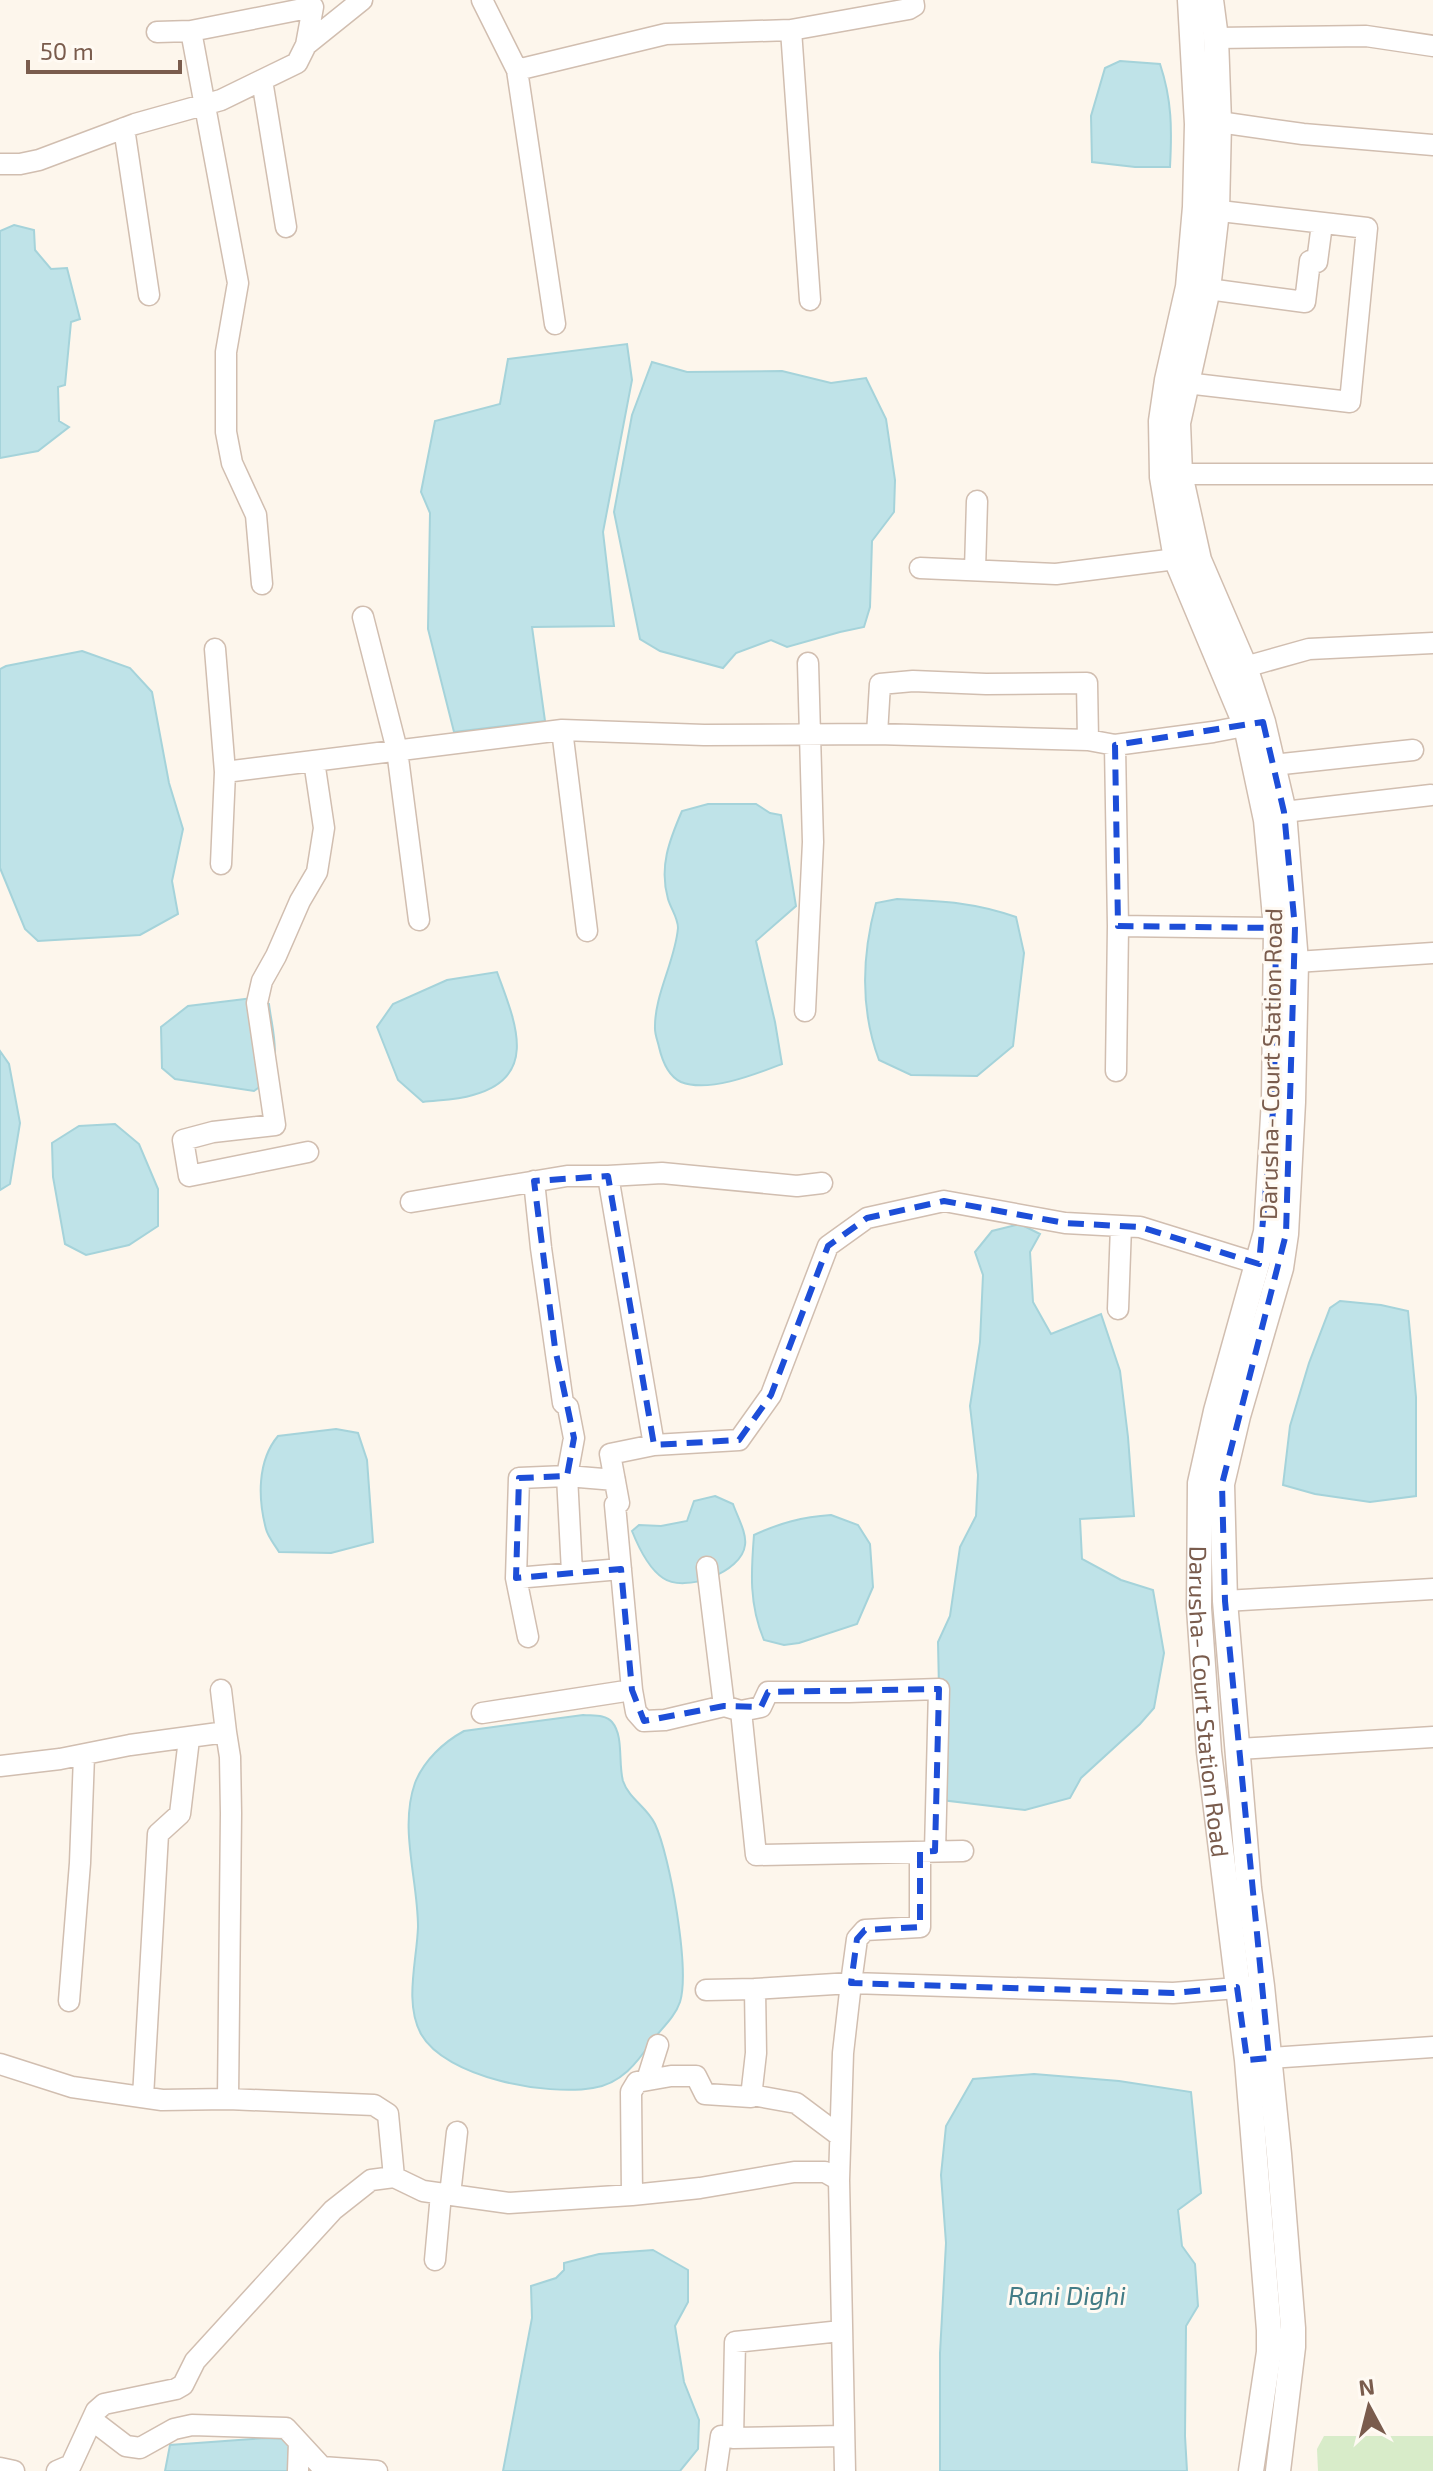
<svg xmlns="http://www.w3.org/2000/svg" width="1433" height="2471" viewBox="0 0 1433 2471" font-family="'Exo 2',sans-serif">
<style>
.green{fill:#d8ecc9}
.water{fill:#bfe3e8;stroke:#a5d3da;stroke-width:2}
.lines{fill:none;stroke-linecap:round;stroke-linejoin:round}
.minor-casing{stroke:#d1beb0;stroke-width:23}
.tertiary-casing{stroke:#d1beb0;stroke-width:27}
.minor{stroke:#fff;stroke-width:20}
.tertiary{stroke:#fff;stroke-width:24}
.marked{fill:none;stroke:#1d4ed8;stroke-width:6;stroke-dasharray:16 10;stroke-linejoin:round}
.labels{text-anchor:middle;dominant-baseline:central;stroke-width:6;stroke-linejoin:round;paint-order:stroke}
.street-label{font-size:24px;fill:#7a5c4d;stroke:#fffaf3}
.water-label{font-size:26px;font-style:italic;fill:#437c86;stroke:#fffaf3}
</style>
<rect width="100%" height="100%" fill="#fdf6ec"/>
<path class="green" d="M 1324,2436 L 1433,2436 L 1433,2471 L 1318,2471 L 1317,2449 Z"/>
<path class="water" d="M 1120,61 L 1160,64 C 1172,100 1172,129 1170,167 L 1135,167 L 1092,162 L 1091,116 L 1105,68 Z
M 14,225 L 34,230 L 35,250 L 51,269 L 67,268 L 80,319 L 71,322 L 65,385 L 58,387 L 59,421 L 69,427 L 38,451 L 0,458 L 0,231 Z
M 627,344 L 632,380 L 603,532 L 614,626 L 532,627 L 545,721 L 454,732 L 428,629 L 430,513 L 421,492 L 435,421 L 500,404 L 508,359 Z
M 652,362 L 687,372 L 782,371 L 831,383 L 866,378 L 886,419 L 895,480 L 894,512 L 872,541 L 870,607 L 864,627 L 840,632 L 787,647 L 771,640 L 736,653 L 723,668 L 660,651 L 640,639 L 614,512 L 632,415 Z
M 82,651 L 130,668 L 152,692 L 169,783 L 183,829 L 172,881 L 178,914 L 140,935 L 38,941 L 25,929 L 0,868 L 0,669 L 6,666 Z
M 708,804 L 756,804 L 770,813 L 781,815 L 796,906 L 756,941 L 775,1022 L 782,1064 C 756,1074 709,1093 681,1082 C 668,1076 662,1060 659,1047 C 658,1042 655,1035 655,1029 C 654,995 675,962 678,928 C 678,918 671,909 668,899 C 659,867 669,841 682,811 Z
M 897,899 C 941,901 974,902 1016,917 L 1024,953 L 1013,1046 L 977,1076 L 911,1075 L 879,1060 C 860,1009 862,955 876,903 Z
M 497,972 C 514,1019 541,1077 473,1095 C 457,1100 439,1100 423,1102 L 398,1080 L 377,1027 L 393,1004 L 447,980 Z
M 253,998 L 269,1004 C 273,1037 286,1069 254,1091 L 175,1079 L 162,1068 L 161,1027 L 188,1006 Z
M 0,1051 L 9,1064 L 20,1123 L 10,1184 L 0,1190 Z
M 115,1124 L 139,1144 L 158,1189 L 158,1226 L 129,1245 L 86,1255 L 65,1244 L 53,1177 L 52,1143 L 79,1126 Z
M 1020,1224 L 1040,1234 L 1030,1252 L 1033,1302 L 1051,1334 L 1101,1314 L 1120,1371 L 1128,1437 L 1134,1516 L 1080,1519 L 1082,1559 L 1121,1580 L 1153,1590 L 1164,1653 L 1154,1708 L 1140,1724 L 1081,1778 L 1070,1798 L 1025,1810 L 933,1799 L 939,1689 L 938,1642 L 950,1616 L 960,1547 L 976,1516 L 978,1475 L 970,1406 L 980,1342 L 983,1275 L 975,1252 L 992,1231 Z
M 1340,1301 L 1381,1305 L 1408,1311 L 1416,1397 L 1416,1496 L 1370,1502 L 1315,1494 L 1283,1485 L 1290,1426 L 1309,1363 L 1330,1308 Z
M 336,1429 L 358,1433 L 367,1460 L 373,1542 L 331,1553 L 279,1552 C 275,1545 268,1537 266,1529 C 258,1499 257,1461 278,1436 Z
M 715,1496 L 733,1504 C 737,1516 747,1533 745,1545 C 742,1573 684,1593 663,1578 C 648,1568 638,1546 632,1531 L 639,1525 L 661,1526 L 687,1521 L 694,1501 Z
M 831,1515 L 858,1525 L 870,1544 L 873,1587 L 857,1624 L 799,1643 L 784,1645 L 764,1640 C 749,1605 751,1572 754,1535 C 780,1523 802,1517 831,1515 Z
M 583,1715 C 593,1716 605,1714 612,1722 C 624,1736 618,1763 623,1781 C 629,1799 647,1807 655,1824 C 670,1856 690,1969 680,2002 C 675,2017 662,2028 652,2041 C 637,2063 621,2084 593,2088 C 547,2096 446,2078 421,2034 C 404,2003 417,1960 418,1927 C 418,1880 399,1828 415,1783 C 424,1760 444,1742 464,1731 Z
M 1034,2074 L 1119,2081 L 1191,2092 L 1201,2193 L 1178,2210 L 1182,2246 L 1195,2264 L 1198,2306 L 1186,2326 L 1185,2436 L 1187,2471 L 940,2471 L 940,2353 L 946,2243 L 941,2175 L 946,2126 L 973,2079 Z
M 653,2250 L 688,2270 L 688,2302 L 675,2326 L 684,2382 L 699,2420 L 698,2449 L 680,2471 L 503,2471 L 532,2318 L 531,2286 L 556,2278 L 564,2270 L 564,2263 L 599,2254 Z
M 265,2438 L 295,2439 L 293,2471 L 165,2471 L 170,2445 Z"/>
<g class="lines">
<defs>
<path id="minor" d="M 482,0 L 517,70
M 791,30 L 909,9 L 914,6 L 913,0
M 157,32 L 191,31
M 1216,38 L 1366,36 L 1433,46
M 262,80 L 286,227
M 1219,122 L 1303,134 L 1433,145
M 124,128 L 149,295
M 0,164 L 20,164 L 39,160 L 135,124 L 221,100 L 297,63 L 306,45 L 362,0
M 1208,289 L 1305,302 L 1310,261 L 1317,262 L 1322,224
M 555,324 L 517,70 L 666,34 L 791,30 L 810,300
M 1186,383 L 1350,402 L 1367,228 L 1203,209
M 1180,474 L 1433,474
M 920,568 L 1056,574 L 1176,559
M 975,570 L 977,501
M 262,584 L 256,515 L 232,463 L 226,432 L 226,352 L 238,283 L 191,31 L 313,7 L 306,45
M 363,617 L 397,750 L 419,920
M 215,649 L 225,772 L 221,864
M 1232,673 L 1245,667 L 1309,649 L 1433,643
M 562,730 L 587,931
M 877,734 L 880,684 L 913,681 L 986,684 L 1087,683 L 1088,740
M 1115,745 L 1118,926 L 1276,928
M 1273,765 L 1413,750
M 225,772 L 562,730 L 704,735 L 877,734 L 1088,740 L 1115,745 L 1213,732 L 1260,723
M 1284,812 L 1431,795
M 1296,962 L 1433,953
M 805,1011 L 813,842 L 808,663
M 1116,1071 L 1118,926
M 308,1152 L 189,1176 L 183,1140 L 213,1132 L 275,1125 L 257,1003 L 262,981 L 276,956 L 300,901 L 317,872 L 324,828 L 314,761
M 608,1176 L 654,1445
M 534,1181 L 541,1248 L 563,1403 L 568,1407 L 574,1438 L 567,1476 L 572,1572
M 411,1202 L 567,1176 L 608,1176 L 662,1173 L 797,1186 L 822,1183
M 1118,1309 L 1121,1226
M 707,1567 L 724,1706
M 516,1578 L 621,1569
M 1225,1601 L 1433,1589
M 528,1637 L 516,1578 L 519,1478 L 567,1476 L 615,1480
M 632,1690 L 615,1505 L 619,1503 L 610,1454 L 654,1445 L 739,1440 L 771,1395 L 828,1246 L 867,1218 L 944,1201 L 1065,1223 L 1140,1227 L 1259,1264
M 741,1711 L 761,1707 L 768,1692 L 849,1692 L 939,1689 L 935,1851
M 482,1713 L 632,1690 L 636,1712 L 644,1721 L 665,1720 L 724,1706 L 741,1711 L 756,1855 L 963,1851
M 226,1732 L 230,1757 L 231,1813 L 228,2099
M 1238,1749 L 1433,1737
M 0,1766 L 60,1759 L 130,1745 L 226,1732 L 221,1690
M 706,1990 L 755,1989
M 69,2001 L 80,1863 L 84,1756
M 1255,2059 L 1433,2047
M 0,2064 L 72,2087 L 162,2100 L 228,2099 L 374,2105 L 388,2114 L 394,2177 L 423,2191 L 509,2203 L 632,2195 L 700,2188 L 794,2172 L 825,2172 L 839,2180 L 845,2471
M 647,2080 L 658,2045
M 752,2095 L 796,2103 L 840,2136
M 143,2097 L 158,1834 L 180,1814 L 189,1739
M 839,2180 L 843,2053 L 851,1983 L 1173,1993 L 1250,1987
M 450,2195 L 457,2132
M 632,2195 L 631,2092 L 637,2082 L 671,2076 L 696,2076 L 705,2094 L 751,2097 L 756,2053 L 755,1989 L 851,1983 L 857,1939 L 865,1930 L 920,1927 L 920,1852
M 435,2260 L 441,2194
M 92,2420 L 126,2446 L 140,2448 L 174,2429 L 192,2425 L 286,2428 L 322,2467 L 377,2471
M 733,2438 L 735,2342 L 841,2331
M 0,2468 L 14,2471
M 57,2471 L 71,2465 L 96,2411 L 104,2404 L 176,2389 L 183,2385 L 195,2361 L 333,2210 L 371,2180 L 394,2177
M 298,2471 L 299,2442
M 716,2471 L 721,2436 L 733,2438 L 843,2436"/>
<g id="tertiary">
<path id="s1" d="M 1190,0 L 1197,124 L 1195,207 L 1188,287 L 1167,380 L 1161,421 L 1162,477 L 1176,559 L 1246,726 L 1266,820 L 1276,928 L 1274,1100 L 1266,1232 L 1216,1411 L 1200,1483 L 1199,1608 L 1209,1752 L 1247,2060 L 1269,2330 L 1269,2352 L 1251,2471"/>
<path d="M 1211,0 L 1216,38 L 1219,122 L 1217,211 L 1208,289 L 1178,423 L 1180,474 L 1199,560 L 1245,667 L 1263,722 L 1284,812 L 1296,962 L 1293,1102 L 1286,1234 L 1281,1268 L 1238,1416 L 1222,1484 L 1225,1601 L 1249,1888 L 1262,1986 L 1279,2154 L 1293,2328 L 1293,2347 L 1278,2471"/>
</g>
</defs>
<use href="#minor" class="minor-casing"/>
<use href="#tertiary" class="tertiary-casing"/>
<use href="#minor" class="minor"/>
<use href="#tertiary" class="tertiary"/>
</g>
<path class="marked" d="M 1263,722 L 1284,812 L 1295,928 L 1286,1234 L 1222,1484 L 1225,1601 L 1269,2058 L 1247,2060 L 1237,1987 L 1173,1993 L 851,1983 L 857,1939 L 865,1930 L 920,1927 L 920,1852 L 935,1851 L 939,1689 L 768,1692 L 761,1707 L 724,1706 L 644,1721 L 632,1690 L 621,1569 L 516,1578 L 519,1478 L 567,1476 L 574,1438 L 555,1348 L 534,1181 L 608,1176 L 654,1445 L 739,1440 L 771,1395 L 828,1246 L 867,1218 L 944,1201 L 1065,1223 L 1140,1227 L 1259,1264 L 1274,1100 L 1276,928 L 1118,926 L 1115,745 Z"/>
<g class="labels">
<g class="street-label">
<text transform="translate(1270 1064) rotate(-89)">Darusha- Court Station Road</text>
<text stroke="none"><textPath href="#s1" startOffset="1732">Darusha- Court Station Road</textPath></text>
</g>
<g class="water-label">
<text x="1067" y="2294">Rani Dighi</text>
</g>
</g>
<g transform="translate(1369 2407) rotate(353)" stroke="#fffaf3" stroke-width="6" paint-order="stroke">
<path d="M0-6L14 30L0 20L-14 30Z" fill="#7a5c4d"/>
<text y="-12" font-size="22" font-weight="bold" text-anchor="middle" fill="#7a5c4d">N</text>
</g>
<path d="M28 60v12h152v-12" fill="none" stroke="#7a5c4d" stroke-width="4"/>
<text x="40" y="60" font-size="24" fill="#7a5c4d" stroke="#fffaf3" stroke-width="6" paint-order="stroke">50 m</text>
</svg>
